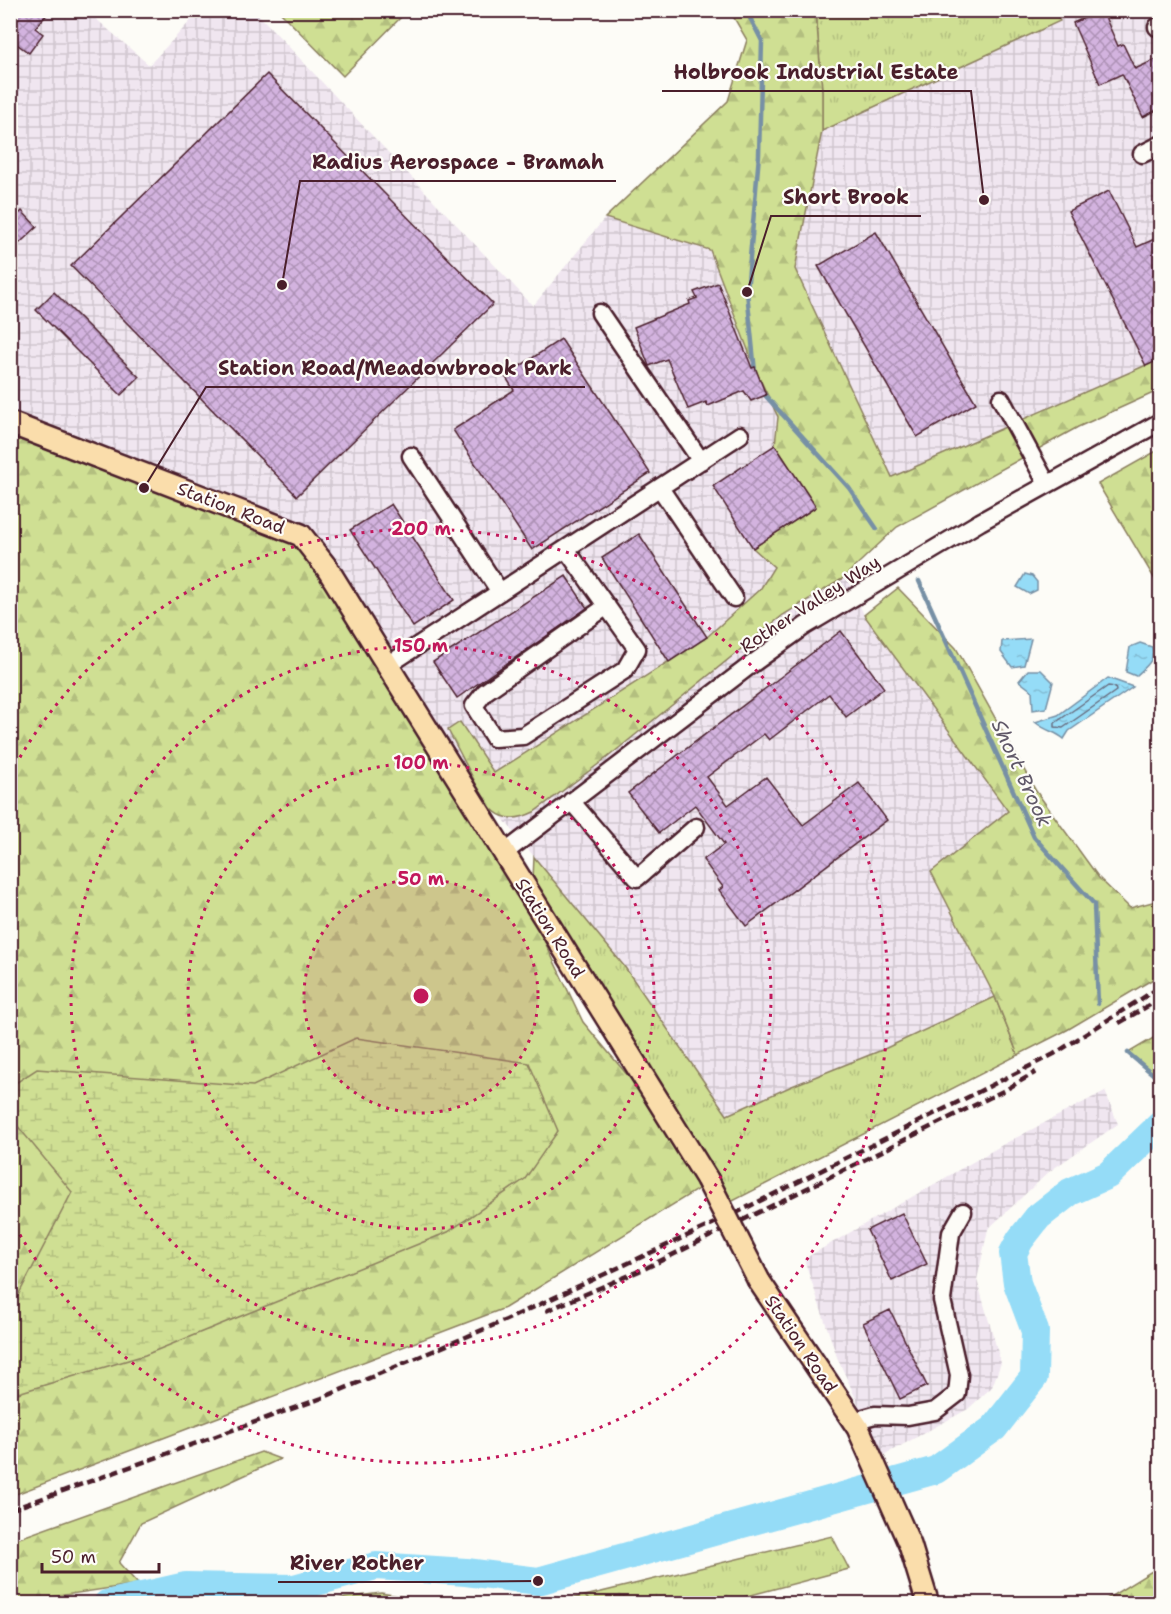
<svg xmlns="http://www.w3.org/2000/svg" width="1171" height="1614" viewBox="0 0 1171 1614" font-family="'Shantell Sans',sans-serif">
<style>
.industrial{fill:url(#industrial-grid)}
.grass{fill:url(#grass-tufts);stroke:#8c7f5f;stroke-width:1.5}
.forest{fill:url(#forest-firs);stroke:#8c7f5f;stroke-width:1.5}
.wetland{fill:url(#wetland-marsh);stroke:#8c7f5f;stroke-width:1.5}
.water{fill:url(#water-ripples);stroke:#7790a5;stroke-width:1.5}
.lines{fill:none;stroke-linecap:round;stroke-linejoin:round}
.shore{stroke:#686b7d;stroke-width:1.5}
.stream{stroke:#7790a5;stroke-width:4.5}
.river{stroke:#95dcf7;stroke-width:28}
.building{fill:url(#building-cross-hatch);stroke:#4a1f2b;stroke-width:1.5}
.minor-casing{stroke:#4a1f2b;stroke-width:21}
.major-casing{stroke:#4a1f2b;stroke-width:26}
.minor{stroke:#fdfcf7;stroke-width:16}
.major{stroke:#faddab;stroke-width:21}
.rail{stroke:#4a1f2b;stroke-width:4.5;stroke-dasharray:9 4.5;stroke-linecap:butt}
.major-bridge-casing{stroke:#4a1f2b;stroke-width:26;stroke-linecap:butt}
.major-bridge{stroke:#faddab;stroke-width:21}
.ring{fill:none;stroke:#c2185b;stroke-width:3;stroke-dasharray:3 6}
.labels{text-anchor:middle;dominant-baseline:central;stroke-width:4.5;stroke-linejoin:round;paint-order:stroke}
.street-label{font-size:18px;fill:#4a1f2b;stroke:#fdfcf7}
.water-label{font-size:20px;font-style:italic;fill:#605868;stroke:#fdfcf7}
.centre{fill:#c2185b;stroke:#fdfcf7;stroke-width:3}
.ring-label{font-size:18px;text-anchor:middle;font-weight:bold;fill:#c2185b;stroke:#fdfcf7;stroke-width:4.5;stroke-linejoin:round;paint-order:stroke}
.leader{fill:none;stroke:#4a1f2b;stroke-width:2}
.callout-dot{fill:#4a1f2b;stroke:#fdfcf7;stroke-width:2}
.callout-label{font-size:20px;text-anchor:middle;font-weight:bold;fill:#4a1f2b;stroke:#fdfcf7;stroke-width:4.5;stroke-linejoin:round;paint-order:stroke}
</style>
<defs>
<pattern id="industrial-grid" width="8" height="8" patternUnits="userSpaceOnUse" patternTransform="scale(1.5)"><rect width="8" height="8" fill="#f0e6f0"/><path d="M0 4h8M4 0v8" fill="none" stroke="#cfc5ce"/></pattern>
<pattern id="grass-tufts" width="24" height="20" patternUnits="userSpaceOnUse" patternTransform="scale(1.5)"><rect width="24" height="20" fill="#cfdf93"/><path d="M3 7l-1-3M5 7V3M7 7l1-3M15 17l-1-3M17 17v-4M19 17l1-3" fill="none" stroke="#b3bf7f"/></pattern>
<pattern id="forest-firs" width="22" height="20" patternUnits="userSpaceOnUse" patternTransform="scale(1.5)"><rect width="22" height="20" fill="#cfdf93"/><path d="M5 1l3.5 6h-7zM16 11l3.5 6h-7z" fill="#b3bf7f"/></pattern>
<pattern id="wetland-marsh" width="20" height="14" patternUnits="userSpaceOnUse" patternTransform="scale(1.5)"><rect width="20" height="14" fill="#cfdf93"/><path d="M1 5h8M5 5V1M11 12h8M15 12V8" fill="none" stroke="#b3bf7f"/></pattern>
<pattern id="water-ripples" width="26" height="14" patternUnits="userSpaceOnUse" patternTransform="scale(1.5)"><rect width="26" height="14" fill="#95dcf7"/><path d="M2 4q2-2 4 0t4 0M15 11q2-2 4 0t4 0" fill="none" stroke="#82bcd4"/></pattern>
<pattern id="building-cross-hatch" width="8" height="8" patternUnits="userSpaceOnUse" patternTransform="scale(1.5)"><rect width="8" height="8" fill="#d3b3df"/><path d="M0 0l8 8M0 8l8-8" fill="none" stroke="#ad91b5"/></pattern>
</defs>
<rect width="100%" height="100%" fill="#fdfcf7"/>
<filter id="ink" filterUnits="userSpaceOnUse"><feTurbulence type="fractalNoise" baseFrequency=".0167" numOctaves="2"/><feDisplacementMap in="SourceGraphic" scale="12" xChannelSelector="R" yChannelSelector="G"/><feConvolveMatrix kernelMatrix="1 2 1 2 8 2 1 2 1" color-interpolation-filters="sRGB"/></filter>
<g filter="url(#ink)">
<path class="industrial" d="M 10,11 L 87,11 L 149,65 L 200,11 L 255,11 L 533,306 L 605,218 L 710,250 L 756,371 L 778,417 L 775,445 L 816,507 L 864,615 L 1008,812 L 931,872 L 995,997 L 882,1050 L 792,1086 L 727,1115 L 624,966 L 282,550 L 11,440 Z
M 1055,11 L 1160,11 L 1160,378 L 1146,366 L 892,477 L 795,269 L 822,131 L 1060,21 Z
M 1105,1091 L 1118,1124 L 1050,1171 L 988,1229 L 977,1280 L 1001,1363 L 992,1387 L 968,1409 L 882,1456 L 837,1357 L 804,1259 L 1004,1144 Z"/>
<path class="grass" d="M 1055,10 L 1060,21 L 822,131 L 822,91 L 816,11 Z
M 534,857 L 624,966 L 727,1115 L 792,1086 L 882,1050 L 995,997 L 1018,1055 L 727,1204 L 693,1137 L 547,906 L 533,879 Z
M 832,1536 L 849,1569 L 721,1603 L 591,1603 L 585,1596 Z"/>
<path class="forest" d="M 279,11 L 407,11 L 343,76 Z
M 730,11 L 816,11 L 822,91 L 822,131 L 795,269 L 892,477 L 1160,359 L 1160,390 L 1078,427 L 897,527 L 842,579 L 783,615 L 608,757 L 534,812 C 498,830 486,805 472,776 C 464,761 456,745 448,730 L 460,722 L 494,773 L 707,637 L 761,588 L 774,567 L 753,548 L 816,507 L 775,445 L 778,417 L 756,371 L 710,250 L 605,218 L 728,101 L 747,40 Z
M 10,430 L 301,535 L 503,854 L 583,1022 L 696,1157 L 727,1204 L 698,1189 L 505,1308 L 11,1496 Z
M 1160,449 L 1160,588 L 1098,484 Z
M 898,588 L 956,648 L 1036,791 L 1099,878 L 1130,908 L 1160,900 L 1160,975 L 1067,1030 L 1018,1055 L 995,997 L 931,872 L 1008,811 L 864,615 Z
M 1160,1034 L 1160,1080 L 1128,1053 Z
M 261,1452 L 280,1459 L 141,1523 L 119,1563 L 138,1584 L 11,1603 L 11,1541 Z
M 1160,1566 L 1160,1598 L 1152,1603 L 1100,1603 Z
M 381,1593 L 441,1603 L 307,1603 Z
M 585,1596 L 591,1603 L 544,1603 Z"/>
<path class="wetland" d="M 356,1038 L 529,1063 L 558,1131 L 525,1179 L 448,1232 L 145,1355 L 18,1393 L 11,1338 L 11,1309 L 72,1192 L 11,1118 L 11,1086 L 37,1069 L 253,1086 Z"/>
<path class="water" d="M 1025,574 L 1032,576 L 1037,582 L 1037,590 L 1029,594 L 1017,587 Z
M 1031,639 L 1024,665 L 1012,667 L 1001,652 L 1002,641 Z
M 1140,643 L 1152,647 C 1155,662 1146,666 1136,676 L 1126,672 L 1130,647 Z
M 1028,670 L 1041,670 L 1053,682 L 1046,708 L 1033,710 L 1032,691 L 1019,681 Z
M 1108,678 L 1133,687 L 1069,731 L 1064,739 C 1055,731 1047,732 1035,722 L 1058,715 Z"/>
<g class="lines">
<path class="shore" d="M 1108,686 L 1115,687 L 1116,691 L 1063,728 L 1055,727 L 1055,723 Z"/>
<path class="stream" d="M 746,10 L 762,41 L 759,155 L 747,292 L 755,372
M 763,393 L 849,488 L 877,529
M 919,581 L 1034,837 L 1094,904 L 1098,1004
M 1128,1053 L 1160,1080"/>
<path class="river" d="M 107,1604 L 186,1586 L 294,1588 L 376,1566 L 466,1572 L 538,1581 L 936,1470 L 994,1428 L 1034,1377 L 1035,1331 L 1017,1283 L 1013,1253 L 1020,1240 L 1038,1217 L 1070,1192 L 1108,1175 L 1160,1125"/>
</g>
<path class="building" d="M 14,10 L 51,10 L 35,28 L 43,34 L 29,53 L 10,39 L 10,15 Z
M 1102,10 L 1118,46 L 1123,44 L 1135,69 L 1161,57 L 1161,108 L 1143,117 L 1122,74 L 1100,84 L 1073,23 Z
M 267,74 L 493,304 L 297,496 L 71,266 Z
M 1109,191 L 1137,247 L 1161,236 L 1161,359 L 1146,366 L 1068,211 Z
M 22,211 L 37,227 L 10,252 L 10,222 Z
M 876,232 L 976,403 L 917,437 L 818,266 Z
M 718,283 L 752,368 L 755,367 L 766,395 L 751,401 L 744,391 L 708,406 L 706,402 L 688,409 L 667,359 L 649,366 L 634,327 L 690,304 L 689,301 L 697,298 L 694,292 Z
M 54,292 L 139,377 L 121,395 L 36,310 Z
M 561,339 L 650,473 L 532,550 L 453,430 L 514,390 L 505,376 Z
M 775,445 L 816,507 L 753,548 L 713,486 Z
M 391,504 L 454,600 L 413,627 L 350,530 Z
M 639,534 L 707,637 L 669,662 L 602,558 Z
M 566,576 L 587,608 L 457,698 L 433,662 Z
M 841,631 L 884,688 L 846,717 L 829,694 L 769,740 L 764,734 L 707,777 L 728,805 L 766,777 L 803,825 L 859,783 L 887,820 L 746,926 L 719,890 L 723,887 L 703,860 L 724,844 L 695,805 L 659,833 L 628,793 Z
M 902,1213 L 927,1264 L 892,1281 L 867,1230 Z
M 890,1310 L 927,1386 L 900,1399 L 863,1323 Z"/>
<g class="lines">
<defs>
<path id="minor" d="M 1157,27 L 1160,25
M 1142,154 L 1160,145
M 600,313 L 701,461
M 1001,399 L 1047,484
M 411,456 L 500,592
M 660,488 L 734,598
M 566,549 L 637,649 L 625,670 L 523,736 L 494,738 L 474,706 L 485,692 L 607,606
M 388,665 L 740,435
M 571,801 L 637,878 L 696,827
M 503,854 L 748,667 L 805,626 L 980,522 L 1160,422
M 853,1421 L 875,1415 L 908,1416 L 935,1411 L 957,1394 L 959,1375 L 942,1300 L 951,1233 L 963,1212"/>
<path id="major" d="M 10,423 L 301,535 L 327,568 L 707,1179
M 759,1281 L 858,1428 L 910,1545 L 928,1604"/>
</defs>
<use href="#minor" class="minor-casing"/>
<use href="#major" class="major-casing"/>
<use href="#minor" class="minor"/>
<use href="#major" class="major"/>
<path class="rail" d="M 1119,1023 L 1160,999
M 546,1311 L 646,1268 L 1007,1089 L 1036,1072
M 10,1510 L 322,1398 L 506,1320 L 734,1214 L 1054,1054 L 1160,987"/>
<defs>
<path id="major-bridge" d="M 707,1179 L 759,1281"/>
</defs>
<use href="#major-bridge" class="major-bridge-casing"/>
<use href="#major-bridge" class="major-bridge"/>
</g>
</g>
<circle cx="421" cy="996" r="117" fill="#c2185b" fill-opacity=".12"/>
<g class="ring">
<circle cx="421" cy="996" r="117"/>
<circle cx="421" cy="996" r="233"/>
<circle cx="421" cy="996" r="350"/>
<path d="M11 773A467 467 0 1 1 11 1219"/>
</g>
<g class="labels">
<g class="street-label">
<text transform="translate(231 508) rotate(21)">Station Road</text>
<text transform="translate(810 604) rotate(-33)">Rother Valley Way</text>
<text transform="translate(550 928) rotate(58)">Station Road</text>
<text transform="translate(801 1344) rotate(56)">Station Road</text>
</g>
<g class="water-label">
<text transform="translate(1022 773) rotate(65)">Short Brook</text>
</g>
</g>
<circle cx="421" cy="996" r="9" class="centre"/>
<g class="ring-label">
<text x="421" y="535">200 m</text>
<text x="421" y="652">150 m</text>
<text x="421" y="769">100 m</text>
<text x="421" y="885">50 m</text>
</g>
<path class="leader" d="M984 200L971 91H662M282 285L300 181H616M747 292L771 216H921M144 488L206 387H585M538 1581L437 1582H278"/>
<g class="callout-dot">
<circle cx="984" cy="200" r="6"/>
<circle cx="282" cy="285" r="6"/>
<circle cx="747" cy="292" r="6"/>
<circle cx="144" cy="488" r="6"/>
<circle cx="538" cy="1581" r="6"/>
</g>
<g class="callout-label">
<text x="816" y="79">Holbrook Industrial Estate</text>
<text x="458" y="169">Radius Aerospace - Bramah</text>
<text x="846" y="204">Short Brook</text>
<text x="395" y="375">Station Road/Meadowbrook Park</text>
<text x="357" y="1570">River Rother</text>
</g>
<rect width="1171" height="1614" fill="none" stroke="#fdfcf7" stroke-width="36"/>
<rect x="18" y="18" width="1135" height="1578" fill="none" stroke="#4a1f2b" stroke-width="2" filter="url(#ink)"/>
<path d="M42 1563v9h117v-9" fill="none" stroke="#4a1f2b" stroke-width="3"/>
<text x="51" y="1563" font-size="18" fill="#4a1f2b" stroke="#fdfcf7" stroke-width="4.5" paint-order="stroke">50 m</text>
</svg>
